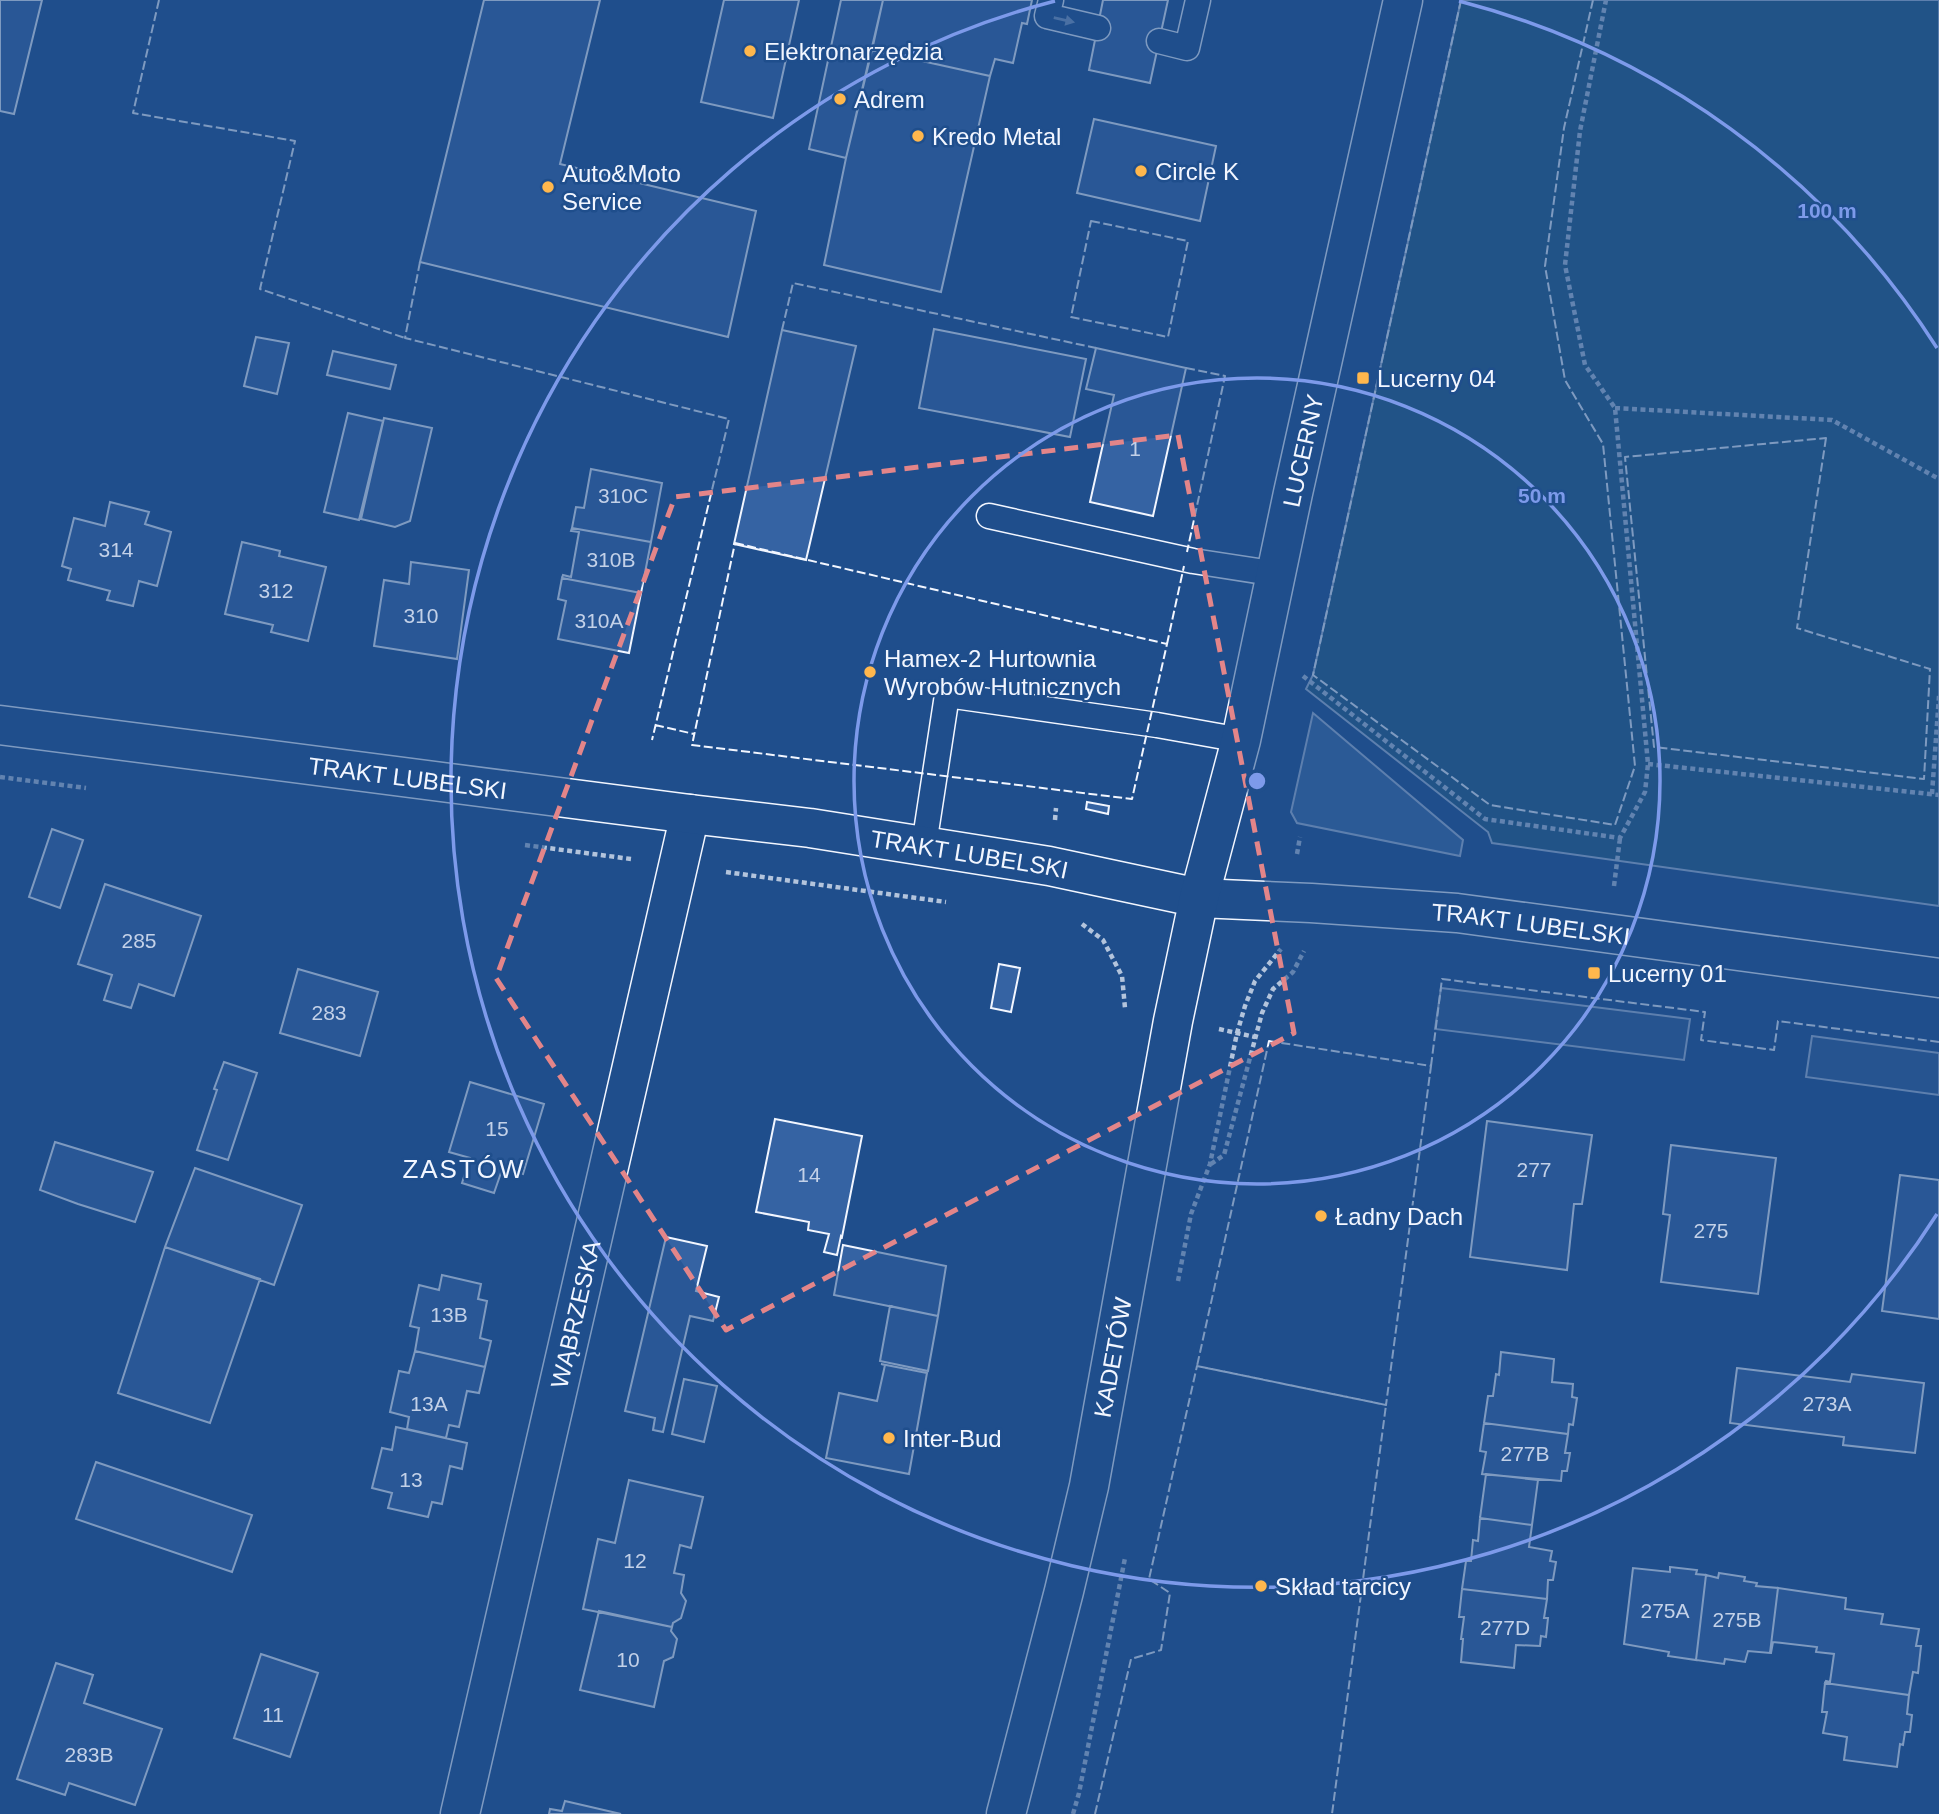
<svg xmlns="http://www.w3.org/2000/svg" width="1939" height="1814" viewBox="0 0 1939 1814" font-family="Helvetica,sans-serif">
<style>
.green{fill:#245a82;stroke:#a8bbd7;stroke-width:2}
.parking{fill:#305b95;stroke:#a8bbd7;stroke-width:2}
.water{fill:#3b69a3;stroke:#a8bbd7;stroke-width:2}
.building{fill:#3563a3;stroke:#f2f6ff;stroke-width:2}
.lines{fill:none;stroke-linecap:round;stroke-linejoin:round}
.service-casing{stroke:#f2f6ff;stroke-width:27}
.minor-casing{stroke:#f2f6ff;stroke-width:41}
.tertiary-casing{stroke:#f2f6ff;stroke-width:41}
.path{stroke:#b3c4dc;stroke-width:4.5;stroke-dasharray:5 3.5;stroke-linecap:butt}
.service{stroke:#1f4e8c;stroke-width:24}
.minor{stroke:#1f4e8c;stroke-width:38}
.tertiary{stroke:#1f4e8c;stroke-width:38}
.fence{stroke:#f2f6ff;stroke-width:2;stroke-dasharray:9 3.5;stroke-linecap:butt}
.oneway{fill:#7e9ac0}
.marked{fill:none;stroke:#e38589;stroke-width:5;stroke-dasharray:14 9;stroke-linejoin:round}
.ring{fill:none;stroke:#7d9aea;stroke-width:3.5}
.poi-dot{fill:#ffb74d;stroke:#1f4e8c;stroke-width:2.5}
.labels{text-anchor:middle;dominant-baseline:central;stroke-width:5;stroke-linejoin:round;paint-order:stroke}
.number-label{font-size:21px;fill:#c3d1e8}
.poi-label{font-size:24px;fill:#f2f6ff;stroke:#1f4e8c;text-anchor:start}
.street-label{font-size:24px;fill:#f2f6ff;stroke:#1f4e8c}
.neighbourhood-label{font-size:26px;letter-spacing:2px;fill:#f2f6ff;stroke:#1f4e8c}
.centre{fill:#7d9aea;stroke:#1f4e8c;stroke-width:3.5}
.ring-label{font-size:21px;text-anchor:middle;font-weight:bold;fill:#7d9aea;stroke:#1f4e8c;stroke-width:5;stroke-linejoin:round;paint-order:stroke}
</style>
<rect width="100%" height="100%" fill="#1f4e8c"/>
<path class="green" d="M 1461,0 L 1939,0 L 1939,906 L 1492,843 L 1488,832 L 1306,689 L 1313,675 Z"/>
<path class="parking" d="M 1441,988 L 1690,1019 L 1684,1060 L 1435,1029 Z
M 1812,1036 L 1939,1053 L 1939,1095 L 1806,1077 Z"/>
<path class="water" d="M 1313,713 L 1463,840 L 1460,856 L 1297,823 L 1291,812 Z"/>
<path class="building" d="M 0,0 L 42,0 L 14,114 L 0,111 Z
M 484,0 L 600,0 L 560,164 L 756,211 L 728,337 L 420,262 Z
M 724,0 L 799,0 L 773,118 L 701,102 Z
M 841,0 L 883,0 L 846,158 L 809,149 Z
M 883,0 L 1032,0 L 1027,24 L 1022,23 L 1013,63 L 995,59 L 990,76 L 872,50 Z
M 1103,0 L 1168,0 L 1150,83 L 1089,70 Z
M 872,50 L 990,76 L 941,292 L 824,265 L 846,158 Z
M 1094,119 L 1216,146 L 1200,221 L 1077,193 Z
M 934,329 L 1086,359 L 1070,437 L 919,408 Z
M 782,330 L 856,346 L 806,560 L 734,544 Z
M 256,337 L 289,343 L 277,394 L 244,386 Z
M 1096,348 L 1186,368 L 1153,516 L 1090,502 L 1114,395 L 1086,389 Z
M 333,351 L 396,365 L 390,389 L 327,375 Z
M 348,413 L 383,421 L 359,520 L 324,512 Z
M 384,418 L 432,428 L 410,521 L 395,527 L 361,519 Z
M 591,469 L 662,483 L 651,542 L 572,528 L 576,507 L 584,508 Z
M 110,502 L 149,512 L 145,524 L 171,532 L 157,586 L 139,581 L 133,606 L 107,600 L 110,591 L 68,580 L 71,569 L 62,566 L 74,518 L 105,526 Z
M 572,528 L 651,542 L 641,593 L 562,578 L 563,575 L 571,577 L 579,532 L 571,531 Z
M 242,542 L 280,551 L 279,556 L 326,567 L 308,641 L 271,632 L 273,625 L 225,614 Z
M 411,562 L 469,570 L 457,659 L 374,646 L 384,580 L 409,584 Z
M 562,578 L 641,593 L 629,653 L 558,639 L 566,601 L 558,599 Z
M 1087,802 L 1109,806 L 1108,814 L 1086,809 Z
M 52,829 L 83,840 L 60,908 L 29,897 Z
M 105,884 L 201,916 L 174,996 L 139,984 L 131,1008 L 104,1000 L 112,975 L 78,964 Z
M 999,964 L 1020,968 L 1011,1012 L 991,1008 Z
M 298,969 L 378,992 L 360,1056 L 280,1033 Z
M 224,1062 L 257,1073 L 228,1160 L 197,1150 L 217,1090 L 214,1089 Z
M 470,1082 L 544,1104 L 523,1174 L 503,1167 L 494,1193 L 462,1183 L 470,1158 L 449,1152 Z
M 775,1119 L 862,1136 L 842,1237 L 841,1236 L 837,1255 L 824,1252 L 829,1234 L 808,1230 L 809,1222 L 756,1212 Z
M 1487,1121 L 1592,1135 L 1582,1204 L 1574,1204 L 1567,1270 L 1470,1257 Z
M 55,1142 L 153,1172 L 135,1222 L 78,1204 L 40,1190 Z
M 1671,1145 L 1776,1158 L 1758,1294 L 1661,1282 L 1670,1215 L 1663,1214 Z
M 195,1168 L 302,1205 L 274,1285 L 165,1247 Z
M 1900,1175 L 1939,1180 L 1939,1319 L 1882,1311 Z
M 666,1237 L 707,1246 L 696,1291 L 719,1297 L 713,1321 L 690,1316 L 663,1432 L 653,1430 L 655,1418 L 625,1411 Z
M 843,1245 L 946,1266 L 938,1316 L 834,1295 Z
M 165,1247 L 260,1279 L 210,1423 L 118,1393 Z
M 442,1275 L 481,1284 L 478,1299 L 487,1301 L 480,1338 L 491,1341 L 485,1367 L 415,1351 L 419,1328 L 410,1326 L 419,1285 L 439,1290 Z
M 890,1306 L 938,1316 L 928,1371 L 880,1361 Z
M 415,1351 L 485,1367 L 479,1393 L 467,1391 L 459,1427 L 449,1425 L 446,1438 L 407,1429 L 409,1417 L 390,1412 L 399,1371 L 409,1373 Z
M 1501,1352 L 1554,1359 L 1552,1382 L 1573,1384 L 1572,1397 L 1577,1398 L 1573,1425 L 1569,1424 L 1568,1434 L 1484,1423 L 1488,1396 L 1493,1396 L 1496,1374 L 1499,1375 Z
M 881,1364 L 927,1373 L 909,1474 L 826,1458 L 839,1393 L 877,1401 L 885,1365 Z
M 1737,1368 L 1850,1382 L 1852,1374 L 1924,1383 L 1915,1453 L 1843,1445 L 1844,1437 L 1730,1423 Z
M 684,1379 L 717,1386 L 704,1442 L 672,1434 Z
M 1484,1423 L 1568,1434 L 1565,1453 L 1570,1453 L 1567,1471 L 1562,1471 L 1561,1481 L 1482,1474 L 1486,1452 L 1480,1451 Z
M 396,1427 L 467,1443 L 462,1469 L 450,1466 L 442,1504 L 432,1502 L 428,1517 L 388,1508 L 392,1493 L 372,1488 L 382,1448 L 392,1450 Z
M 96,1462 L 252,1515 L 232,1572 L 76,1519 Z
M 1486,1474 L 1538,1480 L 1532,1525 L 1480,1518 Z
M 629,1480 L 703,1497 L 691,1548 L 680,1545 L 674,1573 L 684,1575 L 681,1593 L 686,1601 L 681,1618 L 673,1623 L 672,1627 L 583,1609 L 598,1539 L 615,1543 Z
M 1480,1518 L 1532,1525 L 1529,1547 L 1552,1551 L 1550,1561 L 1556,1562 L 1553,1580 L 1548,1580 L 1547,1599 L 1462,1589 L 1466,1561 L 1471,1561 L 1473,1540 L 1478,1541 Z
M 1670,1567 L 1697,1570 L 1696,1574 L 1706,1575 L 1696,1660 L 1668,1656 L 1669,1652 L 1624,1644 L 1633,1568 L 1670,1572 Z
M 1719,1573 L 1745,1577 L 1744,1581 L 1757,1583 L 1756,1586 L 1778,1588 L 1770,1653 L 1748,1651 L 1745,1662 L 1725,1659 L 1724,1664 L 1696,1660 L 1706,1575 L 1718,1578 Z
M 1778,1588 L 1846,1598 L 1845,1609 L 1883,1614 L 1881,1624 L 1919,1629 L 1916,1646 L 1921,1646 L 1918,1673 L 1913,1672 L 1909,1695 L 1825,1683 L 1826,1681 L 1830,1682 L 1834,1654 L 1816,1652 L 1817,1647 L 1773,1642 L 1771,1653 L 1770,1653 Z
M 1462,1589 L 1547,1599 L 1544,1618 L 1548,1618 L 1546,1637 L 1541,1636 L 1540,1646 L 1516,1645 L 1514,1668 L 1461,1662 L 1463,1639 L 1461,1639 L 1464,1617 L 1459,1617 Z
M 599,1611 L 672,1627 L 671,1631 L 677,1639 L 673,1657 L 664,1661 L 654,1707 L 580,1690 Z
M 261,1654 L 318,1673 L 290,1757 L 234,1738 Z
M 56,1663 L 93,1675 L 84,1703 L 162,1729 L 135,1805 L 69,1783 L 65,1795 L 17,1779 Z
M 1825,1683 L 1909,1695 L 1907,1714 L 1912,1715 L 1910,1732 L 1905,1732 L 1903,1745 L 1900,1744 L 1897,1767 L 1844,1760 L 1847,1737 L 1823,1733 L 1827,1712 L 1822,1712 Z
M 565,1801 L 621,1814 L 549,1814 L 550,1809 L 562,1811 Z"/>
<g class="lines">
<defs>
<path id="service" d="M 1051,0 L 1047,16 L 1098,28
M 1159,41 L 1187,48 L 1198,0
M 989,516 L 1193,561 L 1277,574
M 924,845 L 947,695 L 1157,725 L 1241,740"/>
<g id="minor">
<path id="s1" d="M 460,1814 L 690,814"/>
</g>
<g id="tertiary">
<path id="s2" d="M 0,725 L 690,814 L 810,828 L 1049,866 L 1199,898 L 1311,903 L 1457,913 L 1939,978"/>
<path id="s3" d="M 1006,1814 L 1064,1591 L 1089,1486 L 1173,1021 L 1199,898 L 1241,740 L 1293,493 L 1403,0"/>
</g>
</defs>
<use href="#service" class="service-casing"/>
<use href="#minor" class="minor-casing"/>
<use href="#tertiary" class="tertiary-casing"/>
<path class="path" d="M 1615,408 L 1832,420 L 1939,479
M 1303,676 L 1485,819 L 1620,838 L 1645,792 L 1648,764 L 1615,408 L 1585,365 L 1565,265 L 1580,131 L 1606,0
M 1648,764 L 1939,795
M 0,777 L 86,788
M 1932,794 L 1939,696
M 1055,820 L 1056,808
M 525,845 L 631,859
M 1297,854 L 1300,837
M 726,872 L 946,902
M 1614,886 L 1620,838
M 1082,924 L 1103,940 L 1122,976 L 1125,1008
M 1219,1029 L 1255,1037
M 1211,1164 L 1224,1155 L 1262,1013 L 1273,989 L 1293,972 L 1304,951
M 1178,1281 L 1191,1214 L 1210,1164 L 1237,1033 L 1245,1006 L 1255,981 L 1281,949
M 1073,1814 L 1079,1793 L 1125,1558"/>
<use href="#service" class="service"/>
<use href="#minor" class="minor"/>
<use href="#tertiary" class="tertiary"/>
<path class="fence" d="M 159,0 L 133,113 L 295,141 L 260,289 L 405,338
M 1461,0 L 1313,675 L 1490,805 L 1615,825 L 1635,766 L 1603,444 L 1565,380 L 1545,266 L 1564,128 L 1593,0
M 1091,221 L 1188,241 L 1168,337 L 1071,317 Z
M 420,262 L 405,338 L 729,419 L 652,740
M 782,330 L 793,283 L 1096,348
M 1186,368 L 1225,376 L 1187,552
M 1826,438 L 1797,628 L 1930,669 L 1924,779 L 1654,747 L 1625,457 Z
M 735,543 L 1167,644 L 1132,799 L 692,745 Z
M 1167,644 L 1184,566
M 655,725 L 694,734
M 1269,1041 L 1431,1066 L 1386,1405 L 1197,1366 Z
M 1431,1066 L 1442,979 L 1705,1012 L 1701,1040 L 1774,1050 L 1778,1021 L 1939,1042
M 1095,1814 L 1131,1659 L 1161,1650 L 1170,1593 L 1149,1579 L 1197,1366 L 1386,1405 L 1332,1814"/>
</g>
<defs><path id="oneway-solid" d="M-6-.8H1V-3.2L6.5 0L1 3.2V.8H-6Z" transform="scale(1.75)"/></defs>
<use class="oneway" href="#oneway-solid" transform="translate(1064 20) rotate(13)"/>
<path d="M0 0H1939V1814H0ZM 1178,435 L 1294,1033 L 726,1330 L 496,978 L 675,497 Z" fill="#1f4e8c" fill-opacity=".55" fill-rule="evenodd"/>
<path class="marked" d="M 1178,435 L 1294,1033 L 726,1330 L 496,978 L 675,497 Z"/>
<g class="ring">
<circle cx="1257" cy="781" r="403"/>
<path d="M1937 1214A806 806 0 1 1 1055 1M1459 1A806 806 0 0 1 1937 348"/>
</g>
<g class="poi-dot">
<circle cx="750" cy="51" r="7"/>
<circle cx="840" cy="99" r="7"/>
<circle cx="918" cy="136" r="7"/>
<circle cx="1141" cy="171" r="7"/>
<circle cx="548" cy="187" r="7"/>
<rect x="1356" y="371" width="14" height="14" rx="3.5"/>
<circle cx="870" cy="672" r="7"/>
<rect x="1587" y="966" width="14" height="14" rx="3.5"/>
<circle cx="1321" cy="1216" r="7"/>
<circle cx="889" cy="1438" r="7"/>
<circle cx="1261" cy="1586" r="7"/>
</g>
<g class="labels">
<g class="number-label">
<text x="1135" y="448">1</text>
<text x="623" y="495">310C</text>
<text x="116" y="549">314</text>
<text x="611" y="559">310B</text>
<text x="276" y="590">312</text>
<text x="421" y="615">310</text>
<text x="599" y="620">310A</text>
<text x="139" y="940">285</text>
<text x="329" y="1012">283</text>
<text x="497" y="1128">15</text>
<text x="1534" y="1169">277</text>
<text x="809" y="1174">14</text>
<text x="1711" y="1230">275</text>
<text x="449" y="1314">13B</text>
<text x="429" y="1403">13A</text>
<text x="1827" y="1403">273A</text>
<text x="1525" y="1453">277B</text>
<text x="411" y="1479">13</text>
<text x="635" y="1560">12</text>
<text x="1665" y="1610">275A</text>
<text x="1737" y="1619">275B</text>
<text x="1505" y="1627">277D</text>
<text x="628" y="1659">10</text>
<text x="273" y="1714">11</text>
<text x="89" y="1754">283B</text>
</g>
<g class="poi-label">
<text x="764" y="51">Elektronarzędzia</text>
<text x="854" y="99">Adrem</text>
<text x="932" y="136">Kredo Metal</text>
<text x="1155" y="171">Circle K</text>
<text x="562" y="173">Auto&amp;Moto<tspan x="562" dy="28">Service</tspan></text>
<text x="1377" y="378">Lucerny 04</text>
<text x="884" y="658">Hamex-2 Hurtownia<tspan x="884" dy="28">Wyrobów Hutnicznych</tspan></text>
<text x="1608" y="973">Lucerny 01</text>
<text x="1335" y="1216">Ładny Dach</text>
<text x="903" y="1438">Inter-Bud</text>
<text x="1275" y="1586">Skład tarcicy</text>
</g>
<g class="street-label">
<text stroke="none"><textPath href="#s3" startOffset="1396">LUCERNY</textPath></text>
<text stroke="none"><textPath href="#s2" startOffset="411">TRAKT LUBELSKI</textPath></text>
<text stroke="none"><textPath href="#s2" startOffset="978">TRAKT LUBELSKI</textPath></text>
<text stroke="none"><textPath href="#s2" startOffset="1545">TRAKT LUBELSKI</textPath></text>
<text stroke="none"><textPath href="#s1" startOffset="513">WĄBRZESKA</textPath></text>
<text stroke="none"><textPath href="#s3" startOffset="469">KADETÓW</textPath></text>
</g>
<g class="neighbourhood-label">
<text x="464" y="1169">ZASTÓW</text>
</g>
</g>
<circle cx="1257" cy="781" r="10" class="centre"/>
<g class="ring-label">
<text x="1827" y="218">100 m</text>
<text x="1542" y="503">50 m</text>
</g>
</svg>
